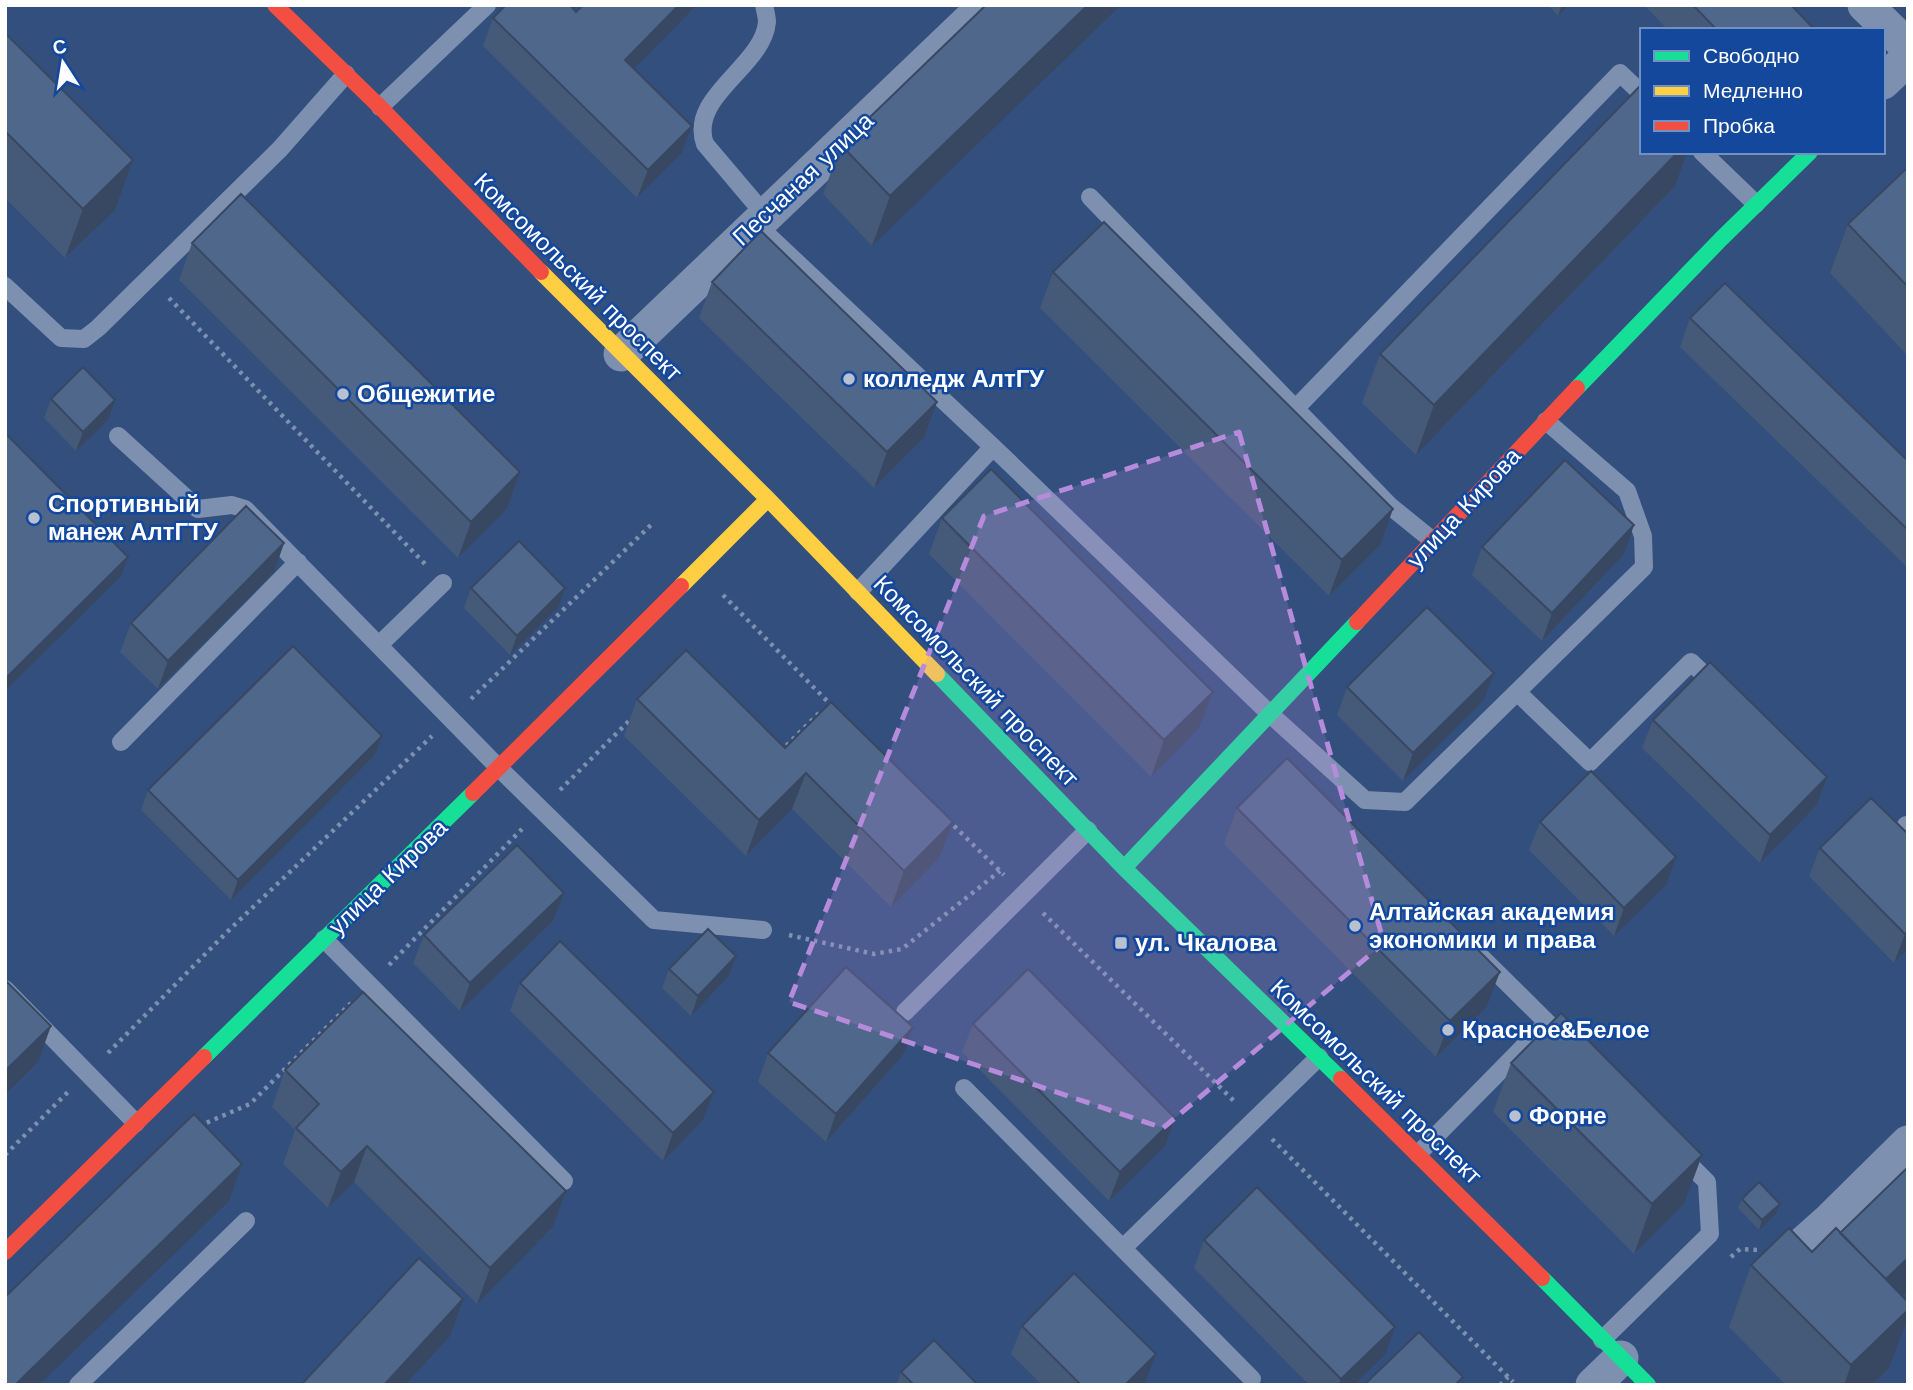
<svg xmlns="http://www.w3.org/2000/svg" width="1913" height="1390" viewBox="0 0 1913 1390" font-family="'Work Sans',sans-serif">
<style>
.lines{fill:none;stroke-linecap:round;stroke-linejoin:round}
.path{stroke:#7d90af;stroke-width:4.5;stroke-dasharray:3.5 5;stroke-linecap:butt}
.lane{stroke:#7d90af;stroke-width:18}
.street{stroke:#7d90af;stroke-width:35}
.fast{stroke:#16e098;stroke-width:16}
.slow{stroke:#ffcf43;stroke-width:16}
.jam{stroke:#f24e42;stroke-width:16}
.wall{fill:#455978}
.shaded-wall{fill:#384862}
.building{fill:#50678c;stroke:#384862;stroke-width:2}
.marked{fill:#b68bdc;fill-opacity:0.2;stroke:#b68bdc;stroke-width:5;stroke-dasharray:14 9;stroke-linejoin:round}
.poi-dot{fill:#b7c1d2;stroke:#13489d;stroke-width:2.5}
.labels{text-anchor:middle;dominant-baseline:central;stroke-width:5;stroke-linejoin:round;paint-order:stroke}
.street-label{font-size:24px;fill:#fff;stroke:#13489d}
.poi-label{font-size:24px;font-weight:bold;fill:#fff;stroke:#13489d;text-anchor:start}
</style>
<rect width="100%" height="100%" fill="#324f7e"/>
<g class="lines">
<path class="path" d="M 169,298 L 425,564
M 723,595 L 832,706
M 471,699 L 653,523
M 780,749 L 782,750 L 819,713
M 560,790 L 633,717
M 948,820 L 1004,875
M 1043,913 L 1234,1101
M 789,935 L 874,954 L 902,949 L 1000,871
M 389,965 L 522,829
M 108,1053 L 225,934 L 432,736
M 199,1126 L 250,1104 L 351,1003
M 1272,1139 L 1513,1382
M 5,1155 L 69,1091
M 1731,1257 L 1740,1249 L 1758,1250
M 1500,1385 L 1508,1377"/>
<path class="lane" d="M 764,5 C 765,10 767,17 767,22 C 763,67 688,96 705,144 L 765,215
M 380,107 L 487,5
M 1702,152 L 1756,204
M 1090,197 L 1390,506 L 1432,540
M 756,224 L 993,447 L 1270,714 L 1365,800 L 1405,802 L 1644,567 L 1643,536 L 1627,491 L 1546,421
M 5,286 L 61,338 L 84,339 L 98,328 L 280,149 L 346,74
M 1296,408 L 1620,73 L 1642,94
M 118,436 L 198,509 L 232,505 L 245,509 L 499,768 L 654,920 L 763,930
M 858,592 L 993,447
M 379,645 L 443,583
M 1517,692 L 1590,762 L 1691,662 L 1717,687
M 121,742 L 298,562
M 1906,825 L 1908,827
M 324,939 L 564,1181
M 1482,958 L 1566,1041
M 5,989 L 136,1123
M 905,1012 L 1088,830
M 964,1088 L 1252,1379
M 1418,1154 L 1547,1023
M 1123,1248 L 1319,1057
M 1602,1340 L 1710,1234 L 1707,1182 L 1680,1155
M 78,1385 L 246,1221"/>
<path class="street" d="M 1865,5 L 1908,47
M 1883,82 L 1908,58
M 621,354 L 986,5
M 1794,1252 L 1830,1220 L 1908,1143
M 1593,1385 L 1621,1358"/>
<path class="fast" d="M 1577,388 L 1721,239 L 1810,152
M 937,674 L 1124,868 L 1341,1079
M 1124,868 L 1357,622
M 204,1057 L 473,793
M 1542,1278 L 1648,1385"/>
<path class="slow" d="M 541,272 L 768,499 L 937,674
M 681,586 L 768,499"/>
<path class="jam" d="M 275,5 L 380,107 L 541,272
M 1357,622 L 1577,388
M 473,793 L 681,586
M 1341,1079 L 1542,1278
M 5,1252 L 204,1057"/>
</g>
<path class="wall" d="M 583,5 L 697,5 L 634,68 L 681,154 L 637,198 L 483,46 L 493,18 L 576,12 Z
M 986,5 L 872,246 L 823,194 L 841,145 Z
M 1548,5 L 1569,5 L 1558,16 Z
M 1644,5 L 1791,5 L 1815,30 L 1668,30 Z
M 5,33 L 133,160 L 115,210 L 65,258 L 5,198 Z
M 1908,167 L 1908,356 L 1830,273 L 1848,224 Z
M 1675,186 L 1416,455 L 1362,403 L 1380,354 Z
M 192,243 L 520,472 L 507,509 L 458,558 L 179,280 Z
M 1053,272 L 1380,545 L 1329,596 L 1040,308 Z
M 712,282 L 937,402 L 924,438 L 874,488 L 699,318 Z
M 1690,318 L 1908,461 L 1908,568 L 1680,347 Z
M 51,399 L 108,420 L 76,451 L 44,418 Z
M 942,518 L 1213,692 L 1199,728 L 1151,777 L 929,554 Z
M 284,543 L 274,572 L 158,689 L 120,652 L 131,623 Z
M 1482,547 L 1624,554 L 1542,641 L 1472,575 Z
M 471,588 L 558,608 L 510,655 L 464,608 Z
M 1347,687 L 1483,701 L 1403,781 L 1337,715 Z
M 637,699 L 785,748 L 953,822 L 939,858 L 891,907 L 792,809 L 746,856 L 624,736 Z
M 1653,720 L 1827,777 L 1817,805 L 1760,863 L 1642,748 Z
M 382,736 L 375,755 L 231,900 L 141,810 L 148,790 Z
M 1237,808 L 1486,1008 L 1436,1057 L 1224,844 Z
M 1540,822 L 1666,885 L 1614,936 L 1529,850 Z
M 1908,834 L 1908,949 L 1894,963 L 1809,876 L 1820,848 Z
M 564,893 L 553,921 L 460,1011 L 413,963 L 424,935 Z
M 736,956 L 729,976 L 691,1016 L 662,988 L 669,969 Z
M 520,983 L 714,1092 L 703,1120 L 663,1161 L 510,1011 Z
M 973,1024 L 1175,1118 L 1165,1146 L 1109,1201 L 962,1052 Z
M 768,1053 L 903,1055 L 826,1142 L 758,1082 Z
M 1511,1063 L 1702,1155 L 1684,1204 L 1634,1254 L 1493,1112 Z
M 285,1070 L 566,1191 L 553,1227 L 477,1304 L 354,1182 L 328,1208 L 283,1164 L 295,1130 L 272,1107 Z
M 1742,1199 L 1780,1204 L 1776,1214 L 1759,1230 L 1738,1208 Z
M 1204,1240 L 1385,1355 L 1354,1385 L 1309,1385 L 1194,1268 Z
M 1812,1252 L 1902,1296 L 1889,1368 L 1872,1385 L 1786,1385 L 1729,1327 L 1751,1265 Z
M 1022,1326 L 1145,1382 L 1143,1385 L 1042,1385 L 1011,1354 Z
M 901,1372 L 978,1385 L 896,1385 Z"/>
<path class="shaded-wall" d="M 679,5 L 697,5 L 615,88 L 625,60 Z
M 1088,5 L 1121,5 L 872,246 L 890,196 Z
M 1562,5 L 1569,5 L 1558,16 Z
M 692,126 L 681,154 L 637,198 L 648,170 Z
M 1678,152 L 1687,152 L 1675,186 L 1416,455 L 1434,405 Z
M 133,160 L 115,210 L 65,258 L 83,209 Z
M 115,400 L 108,420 L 76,451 L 83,432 Z
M 937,402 L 924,438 L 874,488 L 887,452 Z
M 520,472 L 507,509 L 458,558 L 471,522 Z
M 1393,509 L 1380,545 L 1329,596 L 1342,560 Z
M 1634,525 L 1624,554 L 1542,641 L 1552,613 Z
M 284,543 L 274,572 L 158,689 L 168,661 Z
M 128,557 L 121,576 L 5,691 L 5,679 Z
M 565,588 L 558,608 L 510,655 L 517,636 Z
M 1494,673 L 1483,701 L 1403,781 L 1413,753 Z
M 1213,692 L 1199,728 L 1151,777 L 1164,740 Z
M 382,736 L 375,755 L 231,900 L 238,880 Z
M 806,773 L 792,809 L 746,856 L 759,820 Z
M 1827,777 L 1817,805 L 1760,863 L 1770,835 Z
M 953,822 L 939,858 L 891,907 L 904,871 Z
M 1676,857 L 1666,885 L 1614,936 L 1624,908 Z
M 564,893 L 553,921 L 460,1011 L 470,983 Z
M 1908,931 L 1908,949 L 1894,963 L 1905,934 Z
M 736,956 L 729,976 L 691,1016 L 698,996 Z
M 1500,972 L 1486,1008 L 1436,1057 L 1450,1021 Z
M 51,1026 L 38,1062 L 5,1095 L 5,1071 Z
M 913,1027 L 903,1055 L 826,1142 L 836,1114 Z
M 714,1092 L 703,1120 L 663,1161 L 673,1133 Z
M 1175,1118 L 1165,1146 L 1109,1201 L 1120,1172 Z
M 367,1146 L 354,1182 L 328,1208 L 341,1172 Z
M 1702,1155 L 1684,1204 L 1634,1254 L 1652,1204 Z
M 242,1164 L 229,1201 L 39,1385 L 15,1385 Z
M 566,1191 L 553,1227 L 477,1304 L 490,1268 Z
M 1780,1204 L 1776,1214 L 1759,1230 L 1762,1220 Z
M 1908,1258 L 1908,1290 L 1859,1337 L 1877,1288 Z
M 463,1299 L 450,1336 L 405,1385 L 384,1385 Z
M 1908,1310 L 1908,1317 L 1889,1368 L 1872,1385 L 1844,1385 L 1851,1365 Z
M 1395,1327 L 1385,1355 L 1354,1385 L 1339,1385 L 1341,1379 Z
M 1156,1354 L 1145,1382 L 1143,1385 L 1125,1385 Z"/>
<path class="building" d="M 506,5 L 570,5 L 576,12 L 583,5 L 679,5 L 625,60 L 692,126 L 648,170 L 493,18 Z
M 986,5 L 1088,5 L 890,196 L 841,145 Z
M 1693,5 L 1791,5 L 1815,30 L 1717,30 Z
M 5,33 L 133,160 L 83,209 L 5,131 Z
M 1640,86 L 1642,88 L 1642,152 L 1678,152 L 1434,405 L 1380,354 Z
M 1908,167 L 1908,287 L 1848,224 Z
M 241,194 L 520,472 L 471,522 L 192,243 Z
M 1104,222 L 1393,509 L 1342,560 L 1053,272 Z
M 761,231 L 937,402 L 887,452 L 712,282 Z
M 1725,283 L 1908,461 L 1908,530 L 1690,318 Z
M 83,367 L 115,400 L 83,432 L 51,399 Z
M 5,433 L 128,557 L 5,679 Z
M 1565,460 L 1634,525 L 1552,613 L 1482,547 Z
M 991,469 L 1213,692 L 1164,740 L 942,518 Z
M 246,506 L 284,543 L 168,661 L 131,623 Z
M 519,541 L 565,588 L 517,636 L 471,588 Z
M 1427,607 L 1494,673 L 1413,753 L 1347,687 Z
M 293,646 L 382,736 L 238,880 L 148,790 Z
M 686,650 L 785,748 L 831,702 L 953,822 L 904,871 L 806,773 L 759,820 L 637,699 Z
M 1710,662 L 1827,777 L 1770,835 L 1653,720 Z
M 1287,758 L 1500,972 L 1450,1021 L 1237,808 Z
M 1591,771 L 1676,857 L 1624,908 L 1540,822 Z
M 1871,798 L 1908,834 L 1908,931 L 1905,934 L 1820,848 Z
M 517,845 L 564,893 L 470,983 L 424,935 Z
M 708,929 L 736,956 L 698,996 L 669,969 Z
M 560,941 L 714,1092 L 673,1133 L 520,983 Z
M 846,967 L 913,1027 L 836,1114 L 768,1053 Z
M 1028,969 L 1175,1118 L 1120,1172 L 973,1024 Z
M 5,980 L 51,1026 L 5,1071 Z
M 363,992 L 566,1191 L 490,1268 L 367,1146 L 341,1172 L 296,1128 L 319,1104 L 285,1070 Z
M 1561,1013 L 1702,1155 L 1652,1204 L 1511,1063 Z
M 194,1114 L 242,1164 L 15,1385 L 5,1385 L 5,1297 Z
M 1908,1167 L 1908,1258 L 1886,1279 L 1840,1233 Z
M 1759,1182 L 1780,1204 L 1762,1220 L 1742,1199 Z
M 1257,1187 L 1395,1327 L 1341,1379 L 1204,1240 Z
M 1789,1228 L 1812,1252 L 1836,1228 L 1908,1302 L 1908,1310 L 1851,1365 L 1751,1265 Z
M 419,1258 L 463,1299 L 384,1385 L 301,1385 Z
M 1074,1273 L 1156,1354 L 1125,1385 L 1081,1385 L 1022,1326 Z
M 1419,1332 L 1463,1377 L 1455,1385 L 1364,1385 Z
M 934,1340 L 978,1385 L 914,1385 L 901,1372 Z"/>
<path class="marked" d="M 1239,432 L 1384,943 L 1163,1128 L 789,1002 L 984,516 Z"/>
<g class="poi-dot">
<circle cx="849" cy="379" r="7"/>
<circle cx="343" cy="394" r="7"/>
<circle cx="34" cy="518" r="7"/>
<circle cx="1355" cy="926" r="7"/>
<rect x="1114" y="936" width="14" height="14" rx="3.5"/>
<circle cx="1448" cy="1030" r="7"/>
<circle cx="1515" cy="1116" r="7"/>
</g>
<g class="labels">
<g class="street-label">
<text transform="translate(803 179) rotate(-43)">Песчаная улица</text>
<text transform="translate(578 277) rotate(45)">Комсомольский проспект</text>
<text transform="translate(1464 508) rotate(-47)">улица Кирова</text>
<text transform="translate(976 681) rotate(46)">Комсомольский проспект</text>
<text transform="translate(388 877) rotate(-44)">улица Кирова</text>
<text transform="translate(1376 1082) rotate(44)">Комсомольский проспект</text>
</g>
<g class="poi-label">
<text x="863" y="379">колледж АлтГУ</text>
<text x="357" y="394">Общежитие</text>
<text x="48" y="504">Спортивный<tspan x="48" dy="28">манеж АлтГТУ</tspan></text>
<text x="1369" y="912">Алтайская академия<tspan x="1369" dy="28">экономики и права</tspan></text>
<text x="1135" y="943">ул. Чкалова</text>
<text x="1462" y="1030">Красное&amp;Белое</text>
<text x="1529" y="1116">Форне</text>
</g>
</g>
<rect width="1913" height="1390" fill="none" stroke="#ffffff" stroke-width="14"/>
<rect x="1640" y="28" width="245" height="126" fill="#13489d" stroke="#7191c4" stroke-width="2"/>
<rect x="1654" y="51" width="35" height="10" fill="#16e098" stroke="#7191c4" stroke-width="2"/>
<text x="1703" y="63" font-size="21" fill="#ffffff">Свободно</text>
<rect x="1654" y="86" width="35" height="10" fill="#ffcf43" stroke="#7191c4" stroke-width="2"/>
<text x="1703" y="98" font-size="21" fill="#ffffff">Медленно</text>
<rect x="1654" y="121" width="35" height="10" fill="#f24e42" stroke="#7191c4" stroke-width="2"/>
<text x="1703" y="133" font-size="21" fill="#ffffff">Пробка</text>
<g transform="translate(63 63) rotate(348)" stroke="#13489d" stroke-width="5" paint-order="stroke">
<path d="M0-5L12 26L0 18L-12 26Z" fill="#ffffff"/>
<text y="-10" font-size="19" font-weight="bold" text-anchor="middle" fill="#ffffff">С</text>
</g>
</svg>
